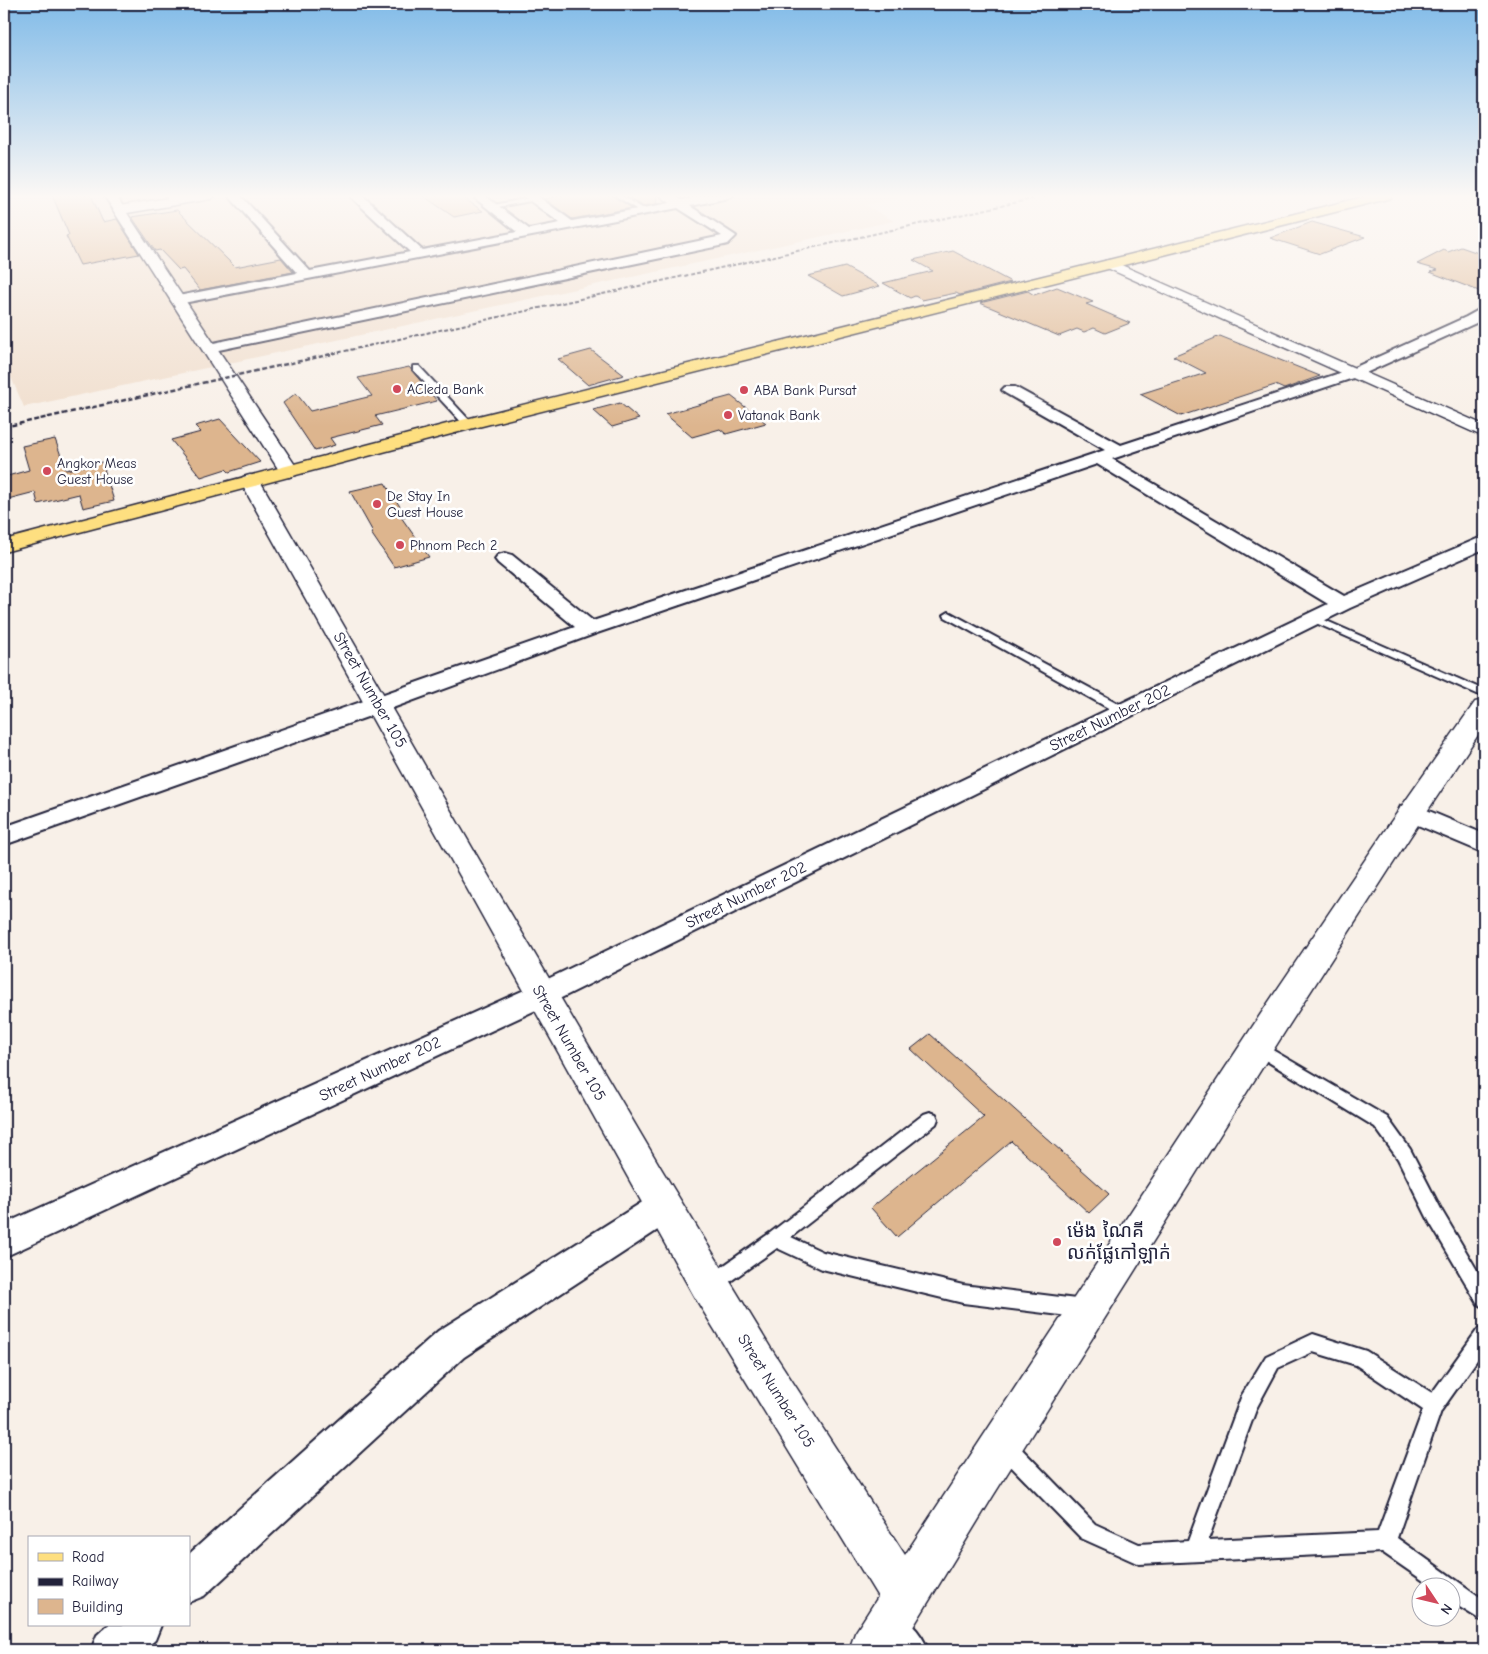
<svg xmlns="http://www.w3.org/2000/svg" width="1488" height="1654" viewBox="0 0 1488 1654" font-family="'Comic Neue','Noto Sans Khmer',sans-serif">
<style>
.built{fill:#f0decd}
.building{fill:#ddb58e;stroke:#22223b}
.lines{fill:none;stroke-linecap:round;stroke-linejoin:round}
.lane-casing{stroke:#22223b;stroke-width:4}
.street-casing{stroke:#22223b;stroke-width:4}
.secondary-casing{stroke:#22223b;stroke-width:3}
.primary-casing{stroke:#22223b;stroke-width:3}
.lane{fill:#fff;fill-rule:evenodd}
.street{fill:#fff;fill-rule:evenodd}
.secondary{fill:#fff;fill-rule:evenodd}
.primary{fill:#fedf80;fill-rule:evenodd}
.rail-far1{stroke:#22223b;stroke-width:2;stroke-dasharray:4 2;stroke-linecap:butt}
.rail{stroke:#22223b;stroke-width:2.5;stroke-dasharray:5 2.5;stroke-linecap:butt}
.poi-dot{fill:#d1495b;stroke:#fff;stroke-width:2}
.labels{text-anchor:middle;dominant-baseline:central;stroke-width:5;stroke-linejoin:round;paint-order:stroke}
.far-poi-label{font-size:14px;fill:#22223b;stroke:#fff;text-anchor:start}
.street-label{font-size:16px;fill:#22223b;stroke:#fff}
.near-poi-label{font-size:19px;fill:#22223b;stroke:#fff;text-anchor:start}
</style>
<rect width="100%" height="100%" fill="#f8f0e8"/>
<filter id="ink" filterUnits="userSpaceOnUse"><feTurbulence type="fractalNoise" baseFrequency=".02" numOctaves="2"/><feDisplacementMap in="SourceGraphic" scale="10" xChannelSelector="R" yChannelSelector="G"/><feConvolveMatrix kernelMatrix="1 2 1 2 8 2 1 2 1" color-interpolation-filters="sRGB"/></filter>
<g filter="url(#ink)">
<path class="built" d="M 4,195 L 912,195 L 865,205 L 894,221 L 24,407 L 4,361 Z"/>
<path class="building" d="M 52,195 L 91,195 L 103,222 L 117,219 L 139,254 L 80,265 L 66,236 L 69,235 Z
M 422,195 L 459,195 L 483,211 L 454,217 Z
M 564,195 L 612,195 L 632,208 L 572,219 L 545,199 Z
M 625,195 L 656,195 L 657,204 L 643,206 Z
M 177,210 L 235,267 L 281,258 L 293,272 L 200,290 L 183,269 L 179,270 L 160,250 L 155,251 L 132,217 Z
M 1312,222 L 1365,237 L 1320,254 L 1270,238 Z
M 1461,247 L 1484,255 L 1484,293 L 1430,272 L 1438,270 L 1417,264 L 1444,250 L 1448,252 Z
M 953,251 L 1011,282 L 960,295 L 956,293 L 922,300 L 915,296 L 910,298 L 883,283 L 933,271 L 913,260 Z
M 845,267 L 880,286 L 843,296 L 808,276 Z
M 1057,287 L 1093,302 L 1086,304 L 1130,323 L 1105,333 L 1094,328 L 1084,332 L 1077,329 L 1059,336 L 980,303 L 1028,291 L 1034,295 Z
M 1220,336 L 1320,376 L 1284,389 L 1275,385 L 1181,416 L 1140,394 L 1206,373 L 1173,356 Z
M 591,350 L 624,375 L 588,385 L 558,359 Z
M 409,367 L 437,401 L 375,416 L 382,425 L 330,438 L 335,445 L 315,451 L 283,403 L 296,393 L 310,411 L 372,396 L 358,378 Z
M 731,396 L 766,423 L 726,434 L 720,429 L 692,437 L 665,414 Z
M 620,403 L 639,419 L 612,427 L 593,410 Z
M 220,419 L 260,462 L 229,472 L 226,469 L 201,477 L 171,440 L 201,432 L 195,426 Z
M 55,439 L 66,470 L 102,462 L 114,501 L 83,508 L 79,494 L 38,504 L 35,492 L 4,500 L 4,477 L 29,470 L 22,446 Z
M 385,483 L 406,516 L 401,517 L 429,557 L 394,567 L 371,533 L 373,532 L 350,491 Z
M 930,1034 L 1109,1194 L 1089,1213 L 1011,1141 L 897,1237 L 871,1208 L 984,1117 L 911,1049 Z"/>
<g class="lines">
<defs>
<path id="lane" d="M 165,195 L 171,195 L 176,201 L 171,202 Z
M 614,195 L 621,195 L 647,211 L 642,212 Z
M 534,197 L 536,200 L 492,208 L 489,206 Z
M 413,366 L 419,366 L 471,422 L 471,426 L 465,426 L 413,370 Z
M 949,612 L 1127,708 L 1129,711 L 1127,714 L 1119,714 L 945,617 L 944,615 Z
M 1313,615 L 1484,690 L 1484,697 L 1309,620 L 1308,618 Z
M 1257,1041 L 1387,1117 L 1410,1149 L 1442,1211 L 1484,1282 L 1484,1307 L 1478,1304 L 1430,1223 L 1398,1159 L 1375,1127 L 1252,1052 L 1250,1047 L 1252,1042 Z
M 930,1112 L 936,1114 L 938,1119 L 936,1124 L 791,1237 L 823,1252 L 963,1285 L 1084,1300 L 1090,1303 L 1093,1309 L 1090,1315 L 1084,1318 L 963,1303 L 822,1269 L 777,1248 L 718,1290 L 712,1293 L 706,1290 L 703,1284 L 706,1278 L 770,1233 L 924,1114 Z
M 1484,1326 L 1484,1350 L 1441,1411 L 1397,1538 L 1484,1600 L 1484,1622 L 1450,1601 L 1450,1586 L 1431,1586 L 1382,1552 L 1139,1564 L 1081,1538 L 998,1453 L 995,1446 L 998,1439 L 1005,1436 L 1012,1439 L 1095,1524 L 1139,1544 L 1188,1541 L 1242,1395 L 1266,1356 L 1313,1334 L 1366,1351 L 1432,1393 L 1478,1329 ZM 1313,1352 L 1356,1365 L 1423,1410 L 1378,1532 L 1208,1540 L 1257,1407 L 1278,1368 Z"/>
<path id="street" d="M 104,195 L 116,195 L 125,210 L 123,212 L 115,212 Z
M 228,195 L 240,195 L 310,271 L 410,252 L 349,195 L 362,195 L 422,250 L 517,232 L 471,195 L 484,195 L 529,229 L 560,223 L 522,195 L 536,195 L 572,221 L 670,203 L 660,195 L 674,195 L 682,200 L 709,195 L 734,195 L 728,198 L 690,206 L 736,236 L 728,244 L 724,245 L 209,352 L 204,351 L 202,348 L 204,345 L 722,236 L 678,208 L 178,304 L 173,303 L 171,300 L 178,296 L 297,273 Z
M 1484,307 L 1484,317 L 1476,323 L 1359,376 L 1112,459 L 1344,596 L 1484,536 L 1484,549 L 1350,608 L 551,1003 L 4,1257 L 4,1224 L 531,987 L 1328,604 L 1097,464 L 597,633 L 387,710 L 4,845 L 4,827 L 575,627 L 498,563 L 495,559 L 498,555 L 505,553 L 512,555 L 593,621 L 1105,450 L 1005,393 L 1002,390 L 1005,387 L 1015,387 L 1121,445 L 1349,370 L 1466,317 Z
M 1410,803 L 1484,834 L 1484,853 L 1401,818 L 1398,812 L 1401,806 Z
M 664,1191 L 676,1196 L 681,1207 L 676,1218 L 464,1357 L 204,1596 L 189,1602 L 189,1554 L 438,1331 L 652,1196 Z
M 885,1608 C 905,1616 921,1630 928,1650 L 876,1650 L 870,1644 L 864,1629 L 870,1614 Z
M 108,1625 L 161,1625 L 155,1640 L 144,1650 L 91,1650 L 97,1635 Z"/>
<path id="secondary" d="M 187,195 L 217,195 L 211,199 L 127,213 L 299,471 L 296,475 L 289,477 L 282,475 L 113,210 L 119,206 Z
M 1110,260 L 1484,425 L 1484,437 L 1105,267 L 1103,264 L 1105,261 Z
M 250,475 L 257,477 L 260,481 L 488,875 L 662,1170 L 770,1347 L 905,1555 L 1266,1006 L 1390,823 L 1475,702 L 1484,700 L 1484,726 L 1410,837 L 1289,1025 L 993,1496 L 899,1650 L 849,1650 L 855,1633 L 878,1597 L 694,1296 L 240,481 L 243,477 Z"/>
<path id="primary" d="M 1371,195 L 1393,195 L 1391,198 L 474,428 L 4,552 L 4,540 L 462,420 Z"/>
</defs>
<use href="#lane" class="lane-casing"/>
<use href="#street" class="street-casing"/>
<use href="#secondary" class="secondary-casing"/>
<use href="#primary" class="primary-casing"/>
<use href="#lane" class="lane"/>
<use href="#street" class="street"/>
<use href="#secondary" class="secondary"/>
<use href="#primary" class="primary"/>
<path class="rail-far1" d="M 327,355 L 1050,195"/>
<path class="rail" d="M 4,427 L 332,354"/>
</g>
</g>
<linearGradient id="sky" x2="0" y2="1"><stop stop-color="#81bbe8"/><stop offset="0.46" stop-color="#fcf8f5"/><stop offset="1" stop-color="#fcf8f5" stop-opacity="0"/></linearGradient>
<rect width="1488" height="427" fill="url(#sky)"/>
<g class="poi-dot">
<circle cx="397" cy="389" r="5"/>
<circle cx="744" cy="390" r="5"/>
<circle cx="728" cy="415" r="5"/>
<circle cx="47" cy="471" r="5"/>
<circle cx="377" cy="504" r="5"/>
<circle cx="400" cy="545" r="5"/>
<circle cx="1057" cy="1242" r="5"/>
</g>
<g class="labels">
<g class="far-poi-label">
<text x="407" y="389">ACleda Bank</text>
<text x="754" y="390">ABA Bank Pursat</text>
<text x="738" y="415">Vatanak Bank</text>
<text x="57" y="463">Angkor Meas<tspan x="57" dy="16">Guest House</tspan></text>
<text x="387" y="496">De Stay In<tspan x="387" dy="16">Guest House</tspan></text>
<text x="410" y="545">Phnom Pech 2</text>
</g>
<g class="street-label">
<text transform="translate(370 690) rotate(60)">Street Number 105</text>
<text transform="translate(1110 718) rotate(-26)">Street Number 202</text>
<text transform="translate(746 895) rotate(-26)">Street Number 202</text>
<text transform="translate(569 1043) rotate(60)">Street Number 105</text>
<text transform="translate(380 1069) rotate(-25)">Street Number 202</text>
<text transform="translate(776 1391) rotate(58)">Street Number 105</text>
</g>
<g class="near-poi-label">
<text x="1067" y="1231">ម៉េង ណៃគី<tspan x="1067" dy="22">លក់ផ្លែកៅឡាក់</tspan></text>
</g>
</g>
<rect width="1488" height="1654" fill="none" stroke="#fff" stroke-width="20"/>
<rect x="10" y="10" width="1468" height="1634" fill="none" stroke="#22223b" stroke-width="2" filter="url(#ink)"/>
<rect x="28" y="1536" width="162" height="90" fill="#ffffff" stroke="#a7a7b1"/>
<rect x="38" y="1553" width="25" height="8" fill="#fedf80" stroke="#a7a7b1"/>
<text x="72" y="1562" font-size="15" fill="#22223b">Road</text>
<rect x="38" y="1578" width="25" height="8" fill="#22223b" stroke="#a7a7b1"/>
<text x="72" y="1586" font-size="15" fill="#22223b">Railway</text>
<rect x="38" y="1599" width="25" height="15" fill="#ddb58e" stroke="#a7a7b1"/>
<text x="72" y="1612" font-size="15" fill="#22223b">Building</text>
<g transform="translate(1436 1602) rotate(125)"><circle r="24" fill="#ffffff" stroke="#a7a7b1"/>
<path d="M0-4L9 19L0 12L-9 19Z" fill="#d1495b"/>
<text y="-8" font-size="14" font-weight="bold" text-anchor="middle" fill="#22223b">N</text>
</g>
</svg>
